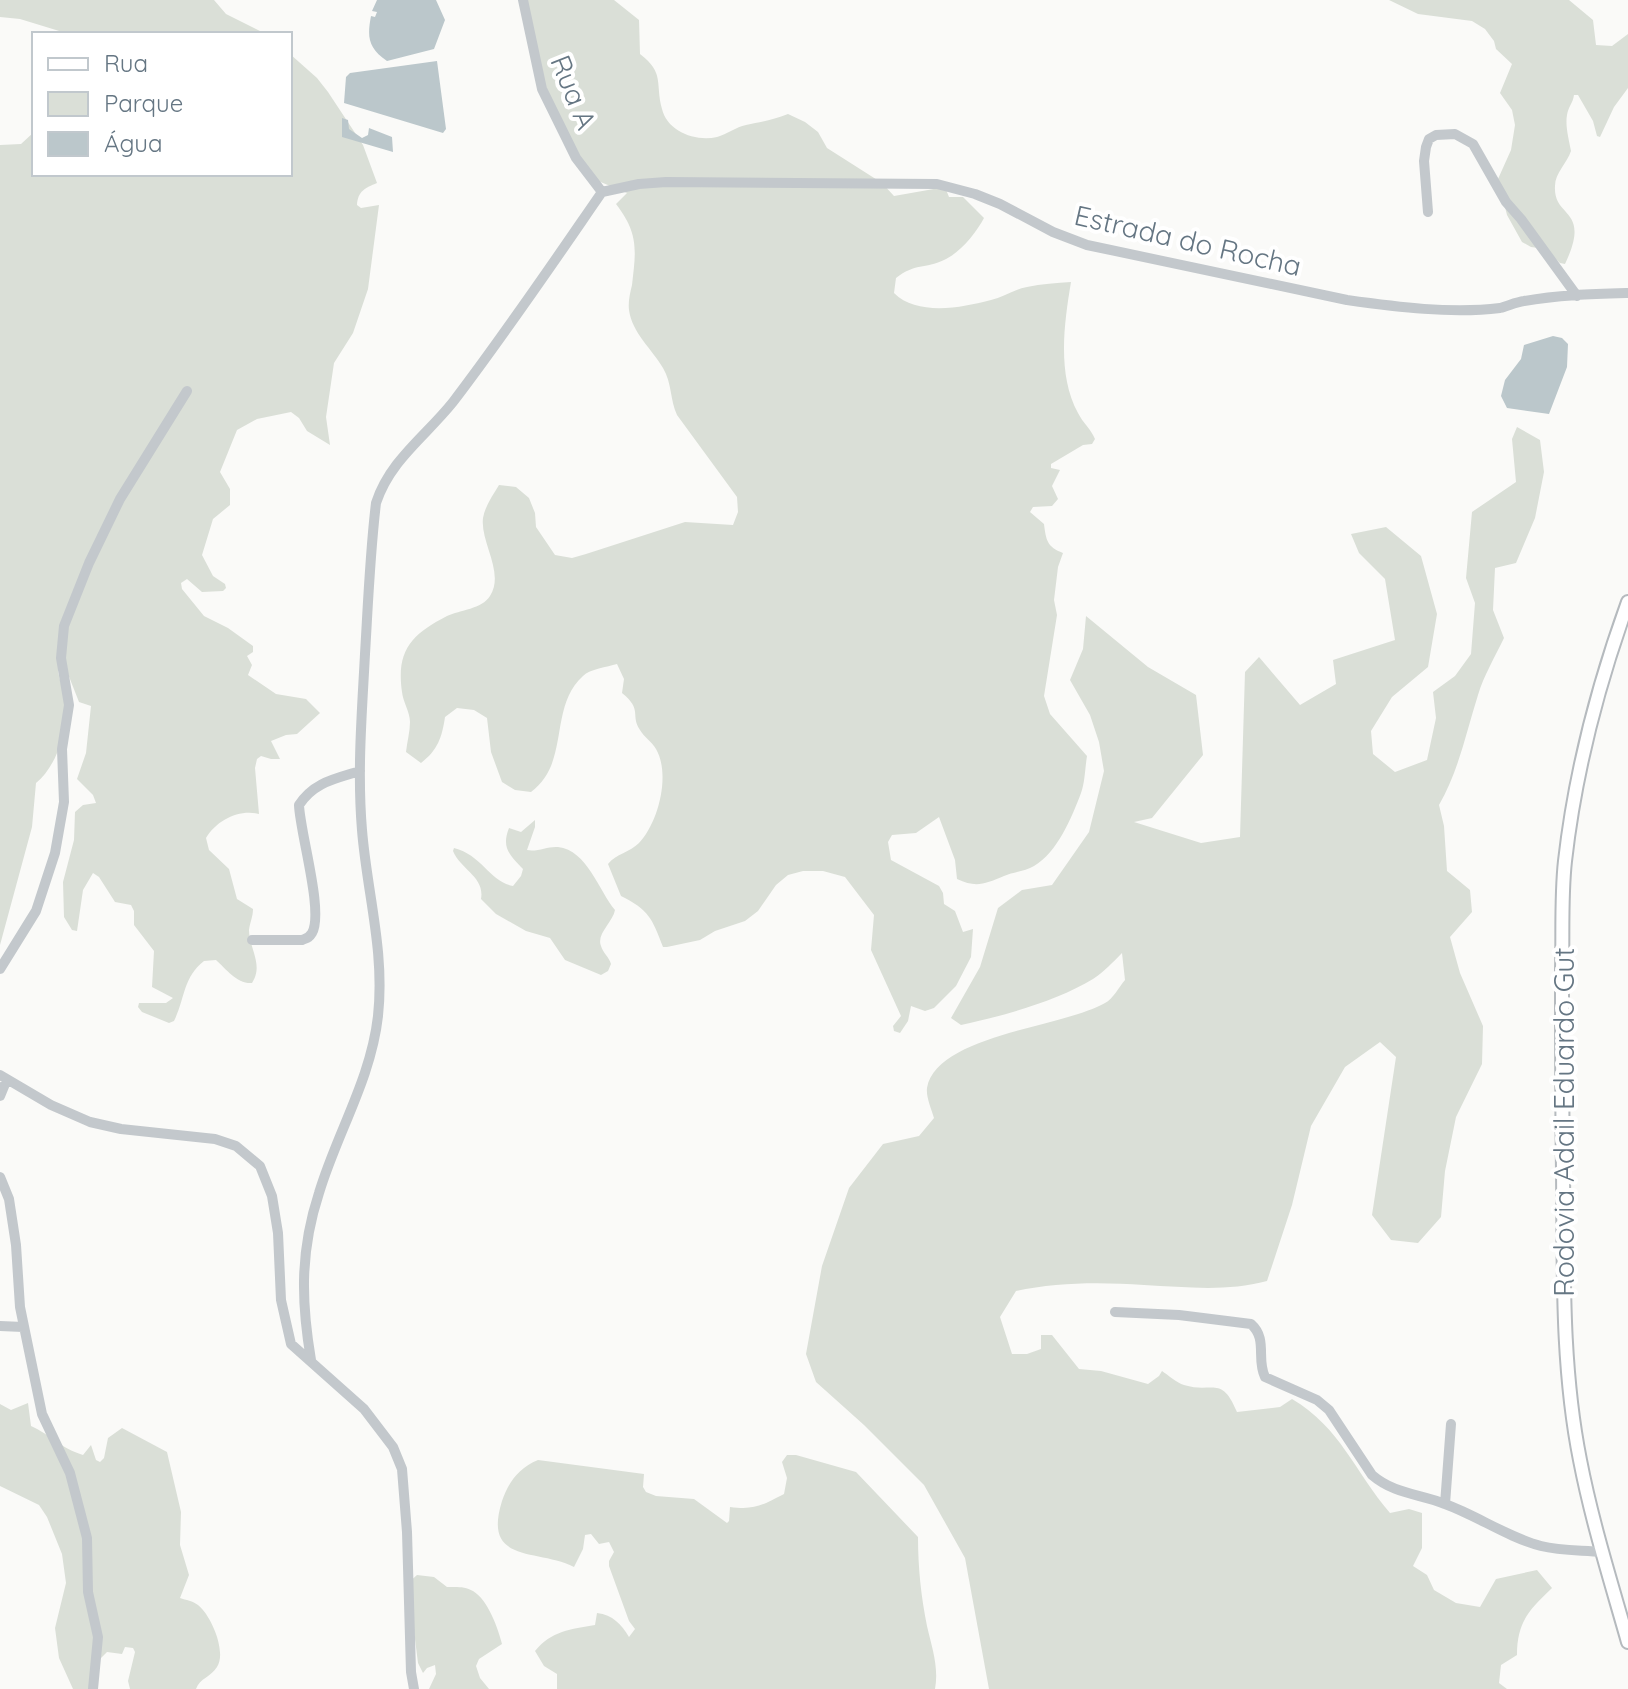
<svg xmlns="http://www.w3.org/2000/svg" width="1628" height="1689" viewBox="0 0 1628 1689" font-family="Quicksand,sans-serif">
<style>
.green{fill:#dadfd7}
.water{fill:#bbc7cb}
.lines{fill:none;stroke-linecap:round;stroke-linejoin:round}
.major-casing{stroke:#b5babe;stroke-width:16}
.minor{stroke:#c3c8cc;stroke-width:10}
.major{stroke:#fff;stroke-width:12}
.labels{text-anchor:middle;dominant-baseline:central;stroke-width:8;stroke-linejoin:round;paint-order:stroke}
.street-label{font-size:28px;fill:#657683;stroke:#fff}
</style>
<rect width="100%" height="100%" fill="#fafaf8"/>
<path class="green" d="M 0,0 L 214,0 L 226,14 L 266,34 L 69,34 L 20,19 L 0,17 Z
M 526,0 L 614,0 L 639,20 L 640,54 C 665,73 655,83 662,109 C 667,131 695,142 717,137 C 727,134 736,127 746,125 C 761,122 773,120 788,114 L 805,122 L 818,132 L 827,148 L 882,183 L 894,196 L 945,187 L 949,197 L 963,197 L 984,218 C 976,233 960,253 944,260 C 925,269 915,263 896,278 L 894,293 C 917,316 961,308 991,300 C 1003,297 1015,289 1027,287 C 1041,284 1057,283 1071,282 C 1064,324 1057,374 1078,413 C 1083,423 1091,429 1095,439 L 1092,444 L 1083,445 L 1051,464 L 1051,468 L 1060,470 L 1052,486 L 1058,499 L 1052,506 L 1033,507 L 1030,512 L 1044,524 C 1046,540 1047,547 1063,553 L 1058,567 L 1054,600 L 1057,615 L 1044,696 L 1050,714 L 1087,756 C 1085,768 1085,782 1081,793 C 1072,817 1057,853 1034,866 C 1026,871 1014,872 1004,876 C 985,884 976,888 957,879 L 955,860 L 939,817 L 916,833 L 892,835 L 888,842 L 891,860 L 939,886 L 943,893 L 944,904 L 955,911 L 963,932 L 973,929 L 971,957 L 956,986 L 934,1008 L 925,1011 L 911,1006 L 908,1021 L 900,1033 L 894,1031 L 893,1026 L 901,1016 L 871,950 L 874,915 L 845,877 L 823,871 L 803,871 L 788,875 L 776,885 L 758,911 L 745,921 L 715,931 L 700,940 L 667,947 L 663,947 C 652,918 649,910 621,896 L 608,864 C 616,854 630,852 639,843 C 658,823 671,775 656,749 C 652,742 644,737 640,730 C 630,715 643,710 622,693 L 624,679 L 617,664 C 607,667 590,669 583,676 C 548,708 571,762 531,792 L 515,790 L 502,782 L 491,752 L 487,718 L 474,710 L 457,708 L 445,717 C 442,737 438,750 421,763 L 406,752 C 407,742 410,732 410,722 C 410,712 403,702 402,692 C 396,650 412,634 447,616 C 460,610 482,609 490,596 C 505,572 480,543 483,518 C 485,506 493,495 499,485 L 516,487 L 529,498 L 535,513 L 536,527 L 555,555 L 572,558 L 586,554 L 685,522 L 733,525 L 738,512 L 737,497 L 677,415 C 670,400 672,383 663,368 C 652,349 632,333 629,310 C 628,302 630,293 632,285 C 636,250 639,234 616,204 L 627,193 L 591,178 L 545,88 Z
M 1389,0 L 1569,0 L 1593,20 L 1596,45 L 1612,46 L 1628,34 L 1628,88 L 1614,107 L 1600,137 L 1597,136 L 1593,121 L 1578,95 L 1574,95 C 1573,103 1568,107 1567,115 C 1565,126 1569,140 1571,151 C 1567,163 1555,173 1555,186 C 1553,219 1592,207 1565,264 L 1560,263 L 1545,249 L 1531,247 L 1522,242 L 1507,215 L 1498,179 L 1511,150 L 1515,125 L 1512,110 L 1500,93 L 1512,64 L 1496,49 L 1494,41 L 1485,29 L 1472,21 L 1418,14 Z
M 290,54 L 317,78 L 328,92 L 363,145 L 377,183 C 365,188 358,191 357,205 L 361,208 L 379,205 L 368,289 L 353,333 L 334,363 L 326,417 L 330,445 L 307,431 L 299,418 L 291,412 L 257,419 L 237,430 L 220,472 L 230,489 L 230,505 L 213,519 L 202,555 L 213,576 L 225,584 L 226,588 L 223,591 L 202,592 L 187,579 L 181,583 L 182,589 L 204,616 L 228,628 L 253,646 L 253,652 L 247,656 L 252,665 L 248,675 L 276,694 L 306,699 L 320,713 L 297,734 L 286,735 L 271,741 L 280,759 L 271,759 L 261,756 L 257,759 L 255,768 L 259,814 C 239,809 217,820 206,838 L 209,850 L 229,869 L 237,899 L 253,909 C 253,917 250,922 249,930 C 249,948 264,965 252,983 C 237,984 226,969 216,960 L 204,961 C 183,977 185,999 174,1021 L 169,1023 L 142,1012 L 138,1007 L 139,1003 L 166,1003 L 173,998 L 152,987 L 154,951 L 134,925 L 134,911 L 131,905 L 115,902 L 99,877 L 93,873 L 83,890 L 77,931 L 72,930 L 64,917 L 63,882 L 74,840 L 75,812 L 83,805 L 96,803 L 93,795 L 77,779 L 86,753 L 91,706 L 79,702 L 68,674 L 58,670 C 59,680 64,691 65,701 C 69,728 57,766 36,783 L 32,827 L 0,945 L 0,145 L 21,144 L 34,132 L 34,174 L 290,174 Z
M 1517,427 L 1540,440 L 1544,472 L 1535,518 L 1516,563 L 1495,568 L 1493,610 L 1504,638 C 1495,657 1484,675 1478,695 C 1466,733 1459,770 1439,805 L 1444,826 L 1447,871 L 1470,890 L 1472,912 L 1450,937 L 1460,973 L 1483,1026 L 1482,1064 L 1456,1117 L 1445,1171 L 1441,1217 L 1418,1243 L 1391,1240 L 1372,1215 L 1396,1057 L 1380,1042 L 1345,1067 L 1311,1126 L 1292,1205 L 1267,1281 C 1226,1292 1186,1287 1144,1285 C 1102,1282 1057,1282 1016,1291 L 1000,1317 L 1012,1354 L 1027,1354 L 1041,1349 L 1041,1335 L 1052,1335 L 1079,1369 L 1101,1371 L 1148,1384 L 1159,1376 L 1162,1371 C 1168,1375 1177,1383 1184,1385 C 1213,1394 1221,1374 1237,1412 L 1280,1407 L 1292,1399 C 1341,1428 1354,1471 1390,1513 L 1409,1509 L 1422,1513 L 1422,1548 L 1413,1566 L 1427,1575 L 1434,1590 L 1456,1603 L 1480,1607 L 1496,1579 L 1537,1570 L 1552,1588 C 1529,1610 1517,1622 1517,1655 L 1501,1665 L 1499,1683 L 1507,1689 L 989,1689 L 965,1558 L 924,1485 L 864,1425 L 816,1382 L 806,1354 L 822,1266 L 849,1188 L 883,1144 L 919,1136 L 934,1118 C 931,1108 926,1097 927,1088 C 936,1035 1064,1027 1105,1003 C 1113,999 1119,987 1125,980 L 1122,953 C 1113,962 1104,972 1093,979 C 1057,1001 1003,1016 961,1025 L 951,1018 L 980,967 L 998,908 L 1022,890 L 1052,885 L 1089,832 L 1104,771 L 1099,742 L 1090,715 L 1070,680 L 1083,649 L 1086,616 L 1148,667 L 1196,695 L 1203,755 L 1152,818 L 1134,822 L 1201,843 L 1240,837 L 1245,672 L 1259,657 L 1300,705 L 1336,684 L 1333,660 L 1395,640 L 1385,579 L 1359,553 L 1351,534 L 1386,527 L 1421,556 L 1437,614 L 1428,667 L 1392,697 L 1371,731 L 1373,754 L 1395,772 L 1427,760 L 1436,718 L 1433,692 L 1455,676 L 1471,654 L 1475,603 L 1466,578 L 1472,512 L 1516,482 L 1512,439 Z
M 535,820 L 535,827 L 527,850 C 538,852 548,846 558,847 C 587,850 599,891 615,910 C 613,922 596,934 601,946 C 603,953 609,957 611,964 L 608,971 L 601,975 L 565,960 L 550,938 L 526,931 L 496,914 L 481,899 C 485,877 461,870 453,851 L 454,848 C 482,855 490,882 513,886 L 521,876 L 523,869 C 510,855 501,848 509,828 L 521,832 Z
M 28,1403 L 31,1426 C 51,1435 60,1448 83,1455 L 91,1445 L 96,1460 L 100,1462 L 104,1458 L 108,1438 L 122,1428 L 167,1452 L 181,1512 L 180,1545 L 189,1575 L 180,1598 C 186,1600 193,1601 198,1605 C 211,1615 227,1652 217,1667 C 211,1677 200,1678 196,1689 L 130,1689 L 128,1681 L 135,1652 L 133,1648 L 125,1647 L 122,1654 L 107,1652 L 98,1661 L 95,1689 L 73,1689 L 59,1658 L 55,1628 L 66,1583 L 62,1554 L 47,1517 L 39,1505 L 0,1486 L 0,1404 L 11,1410 Z
M 787,1455 L 796,1455 L 856,1472 L 918,1537 C 918,1567 921,1597 927,1626 C 932,1648 939,1667 935,1689 L 557,1689 L 557,1674 L 544,1666 L 535,1651 C 551,1631 571,1629 595,1625 L 597,1613 C 613,1615 621,1624 629,1637 L 635,1629 L 629,1621 L 609,1566 L 609,1561 L 614,1552 L 609,1542 L 599,1544 L 591,1534 L 585,1535 L 583,1549 L 574,1567 C 538,1548 482,1565 502,1501 C 509,1481 519,1468 538,1460 L 644,1474 L 643,1487 L 646,1492 L 656,1496 L 694,1499 L 727,1523 L 729,1521 L 730,1507 C 754,1510 761,1506 784,1494 L 787,1478 L 782,1462 Z
M 417,1575 L 434,1577 L 447,1587 C 456,1587 465,1586 473,1591 C 488,1600 498,1628 502,1644 L 479,1659 L 476,1666 L 480,1678 L 489,1689 L 429,1689 L 436,1674 L 435,1665 L 427,1668 L 423,1673 L 418,1663 L 408,1583 Z"/>
<path class="water" d="M 377,0 L 436,0 L 445,20 L 434,49 L 387,61 C 368,48 367,37 371,16 L 375,17 L 377,12 L 372,11 Z
M 437,61 L 446,129 L 443,133 L 344,103 L 346,77 L 350,73 Z
M 342,118 L 348,120 L 349,129 L 362,138 L 368,135 L 369,128 L 392,137 L 393,152 L 342,137 Z
M 1553,336 L 1562,338 L 1568,344 L 1567,367 L 1549,414 L 1507,408 L 1501,396 L 1505,380 L 1521,359 L 1524,345 Z"/>
<g class="lines">
<defs>
<path id="major" d="M 1628,602 C 1598,685 1575,773 1565,861 C 1561,897 1563,934 1562,970 C 1562,1037 1562,1103 1563,1170 C 1564,1267 1561,1365 1580,1460 C 1592,1522 1611,1582 1628,1642"/>
</defs>
<use href="#major" class="major-casing"/>
<path class="minor" d="M 523,0 L 542,89 L 576,158 L 602,192
M 602,192 L 639,184 L 666,182 L 937,184 L 975,194 L 1000,204 L 1053,232 L 1087,245 L 1347,300 C 1397,307 1451,314 1500,308 C 1508,306 1516,302 1524,301 C 1557,295 1594,294 1628,293
M 1428,212 L 1424,161 L 1426,147 L 1429,139 L 1436,135 L 1455,134 L 1473,144 L 1506,202 L 1521,219 L 1577,296
M 252,940 L 302,940 C 307,938 309,938 312,933 C 324,912 300,833 299,805 C 314,782 335,779 360,771
M 0,969 L 36,911 L 55,853 L 64,802 L 62,749 L 69,705 L 61,658 L 64,626 L 89,563 L 120,499 L 187,391
M 0,1075 L 51,1105 L 90,1122 L 121,1129 L 215,1139 L 236,1146 L 260,1166 L 272,1196 L 278,1233 L 281,1300 L 291,1344 L 364,1409 L 393,1447 L 402,1469 L 407,1532 L 411,1672 L 414,1689
M 0,1096 L 7,1079
M 0,1177 L 9,1199 L 16,1245 L 20,1307 L 42,1414 L 70,1473 L 87,1538 L 88,1592 L 98,1637 L 93,1689
M 1115,1312 L 1179,1315 L 1251,1324 C 1268,1339 1256,1359 1265,1377 L 1317,1400 L 1329,1410 L 1372,1475 C 1394,1494 1420,1494 1445,1504 C 1478,1516 1507,1537 1541,1546 C 1561,1551 1582,1550 1602,1552
M 0,1326 L 23,1327
M 311,1360 C 301,1301 300,1251 319,1193 C 337,1133 371,1079 378,1016 C 385,951 367,893 362,830 C 357,771 362,712 365,654 C 368,604 370,553 376,503 C 390,460 426,436 453,402 C 505,334 553,263 602,192
M 1445,1504 L 1451,1424"/>
<use href="#major" class="major"/>
</g>
<g class="labels">
<g class="street-label">
<text transform="translate(574 92) rotate(68)">Rua A</text>
<text transform="translate(1188 240) rotate(13)">Estrada do Rocha</text>
<text transform="translate(1563 1122) rotate(-90)">Rodovia Adail Eduardo Gut</text>
</g>
</g>
<rect x="32" y="32" width="260" height="144" fill="#ffffff" stroke="#c1c8cd" stroke-width="2"/>
<rect x="48" y="58" width="40" height="12" fill="#ffffff" stroke="#c1c8cd" stroke-width="2"/>
<text x="104" y="72" font-size="24" fill="#657683">Rua</text>
<rect x="48" y="92" width="40" height="24" fill="#dadfd7" stroke="#c1c8cd" stroke-width="2"/>
<text x="104" y="112" font-size="24" fill="#657683">Parque</text>
<rect x="48" y="132" width="40" height="24" fill="#bbc7cb" stroke="#c1c8cd" stroke-width="2"/>
<text x="104" y="152" font-size="24" fill="#657683">Água</text>
</svg>
